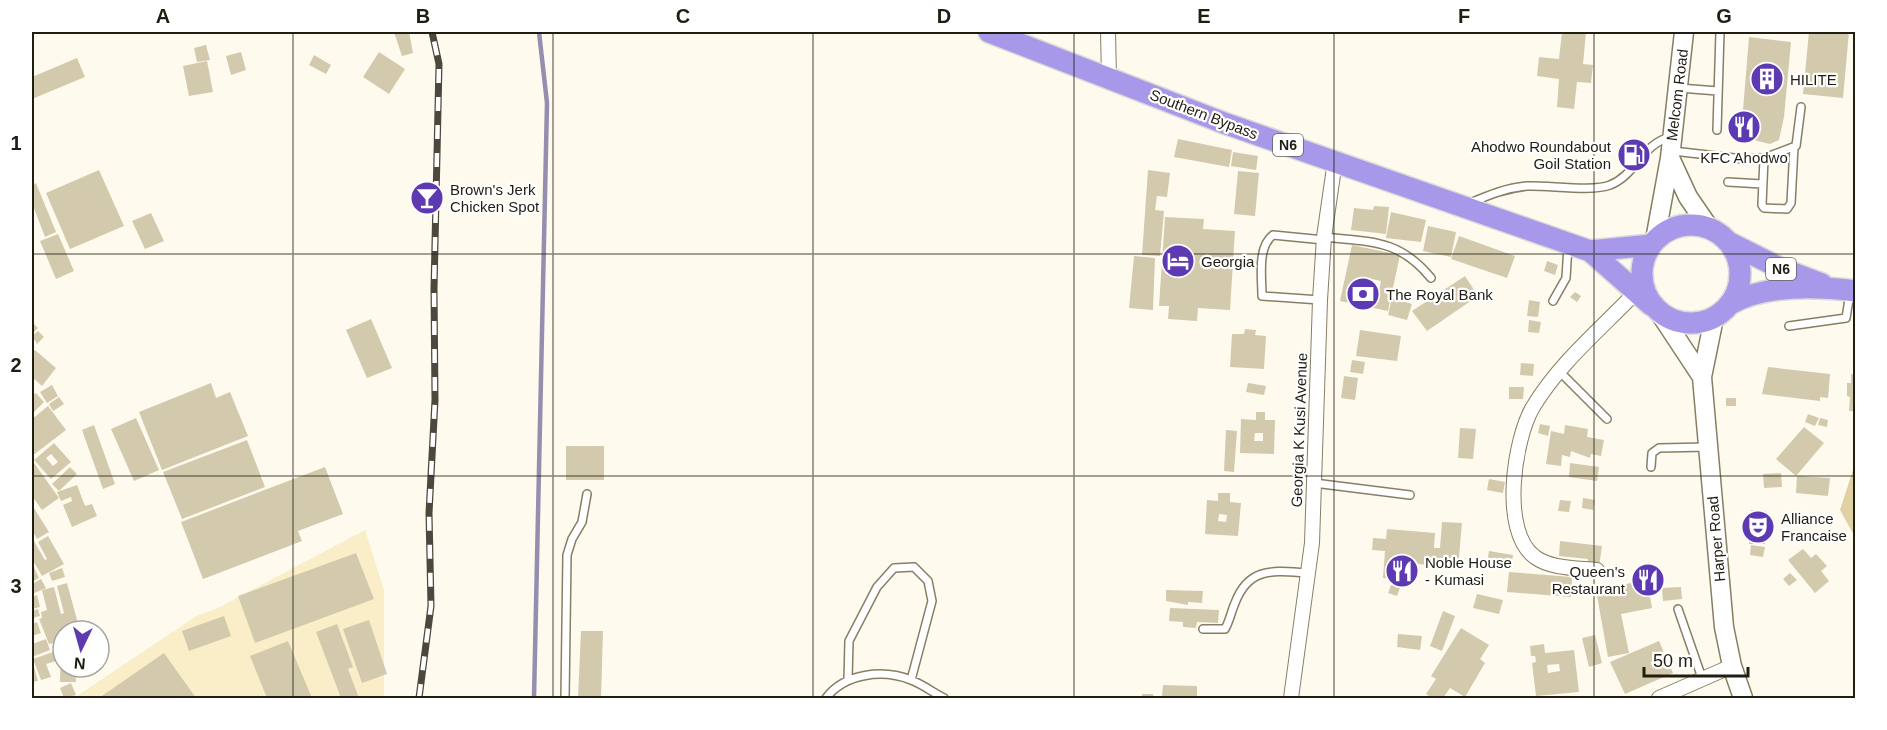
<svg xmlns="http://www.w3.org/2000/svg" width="1887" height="730" viewBox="0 0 1887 730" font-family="Helvetica,sans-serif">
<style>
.built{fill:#f9eec8}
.green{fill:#e0d1a2}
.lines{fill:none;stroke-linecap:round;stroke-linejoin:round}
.stream{stroke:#948eaf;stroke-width:4.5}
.building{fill:#d3caad;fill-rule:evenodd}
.service-casing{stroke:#877f64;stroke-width:10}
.minor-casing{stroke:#877f64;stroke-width:16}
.secondary-casing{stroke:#877f64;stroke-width:21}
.trunk-casing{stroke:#dbdbd9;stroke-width:24}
.service{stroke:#fff;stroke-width:7}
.minor{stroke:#fff;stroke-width:14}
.secondary{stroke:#fff;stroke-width:18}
.trunk{stroke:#a898ea;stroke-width:21}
.rail-casing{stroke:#4c483d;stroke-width:7}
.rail{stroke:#fff;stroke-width:4.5;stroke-dasharray:14;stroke-linecap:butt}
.grid{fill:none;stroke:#201d12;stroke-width:1.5;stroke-opacity:0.55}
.labels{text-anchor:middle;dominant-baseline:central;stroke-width:4.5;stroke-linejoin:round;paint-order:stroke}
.shield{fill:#fff;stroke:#636159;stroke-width:1.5}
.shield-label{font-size:14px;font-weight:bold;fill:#201d12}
.poi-label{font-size:15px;fill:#201d12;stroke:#fff;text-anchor:start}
.street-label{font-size:15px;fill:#201d12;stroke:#fff}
.neatline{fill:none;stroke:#201d12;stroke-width:2}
.grid-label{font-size:20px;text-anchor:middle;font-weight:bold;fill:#201d12}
</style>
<rect width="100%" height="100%" fill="#fefaee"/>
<path class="built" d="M 365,530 L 384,590 L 384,698 L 74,698 L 198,615 L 216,609 Z"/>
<path class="green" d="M 1855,464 L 1855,537 L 1840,510 Z"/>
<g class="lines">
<path class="stream" d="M 534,698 L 547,103 L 539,32"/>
</g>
<path class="building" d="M 394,32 L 409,32 L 413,53 L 402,56 Z
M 1562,32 L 1586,32 L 1583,64 L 1593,65 L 1591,83 L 1577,82 L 1574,109 L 1557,107 L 1559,79 L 1537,76 L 1539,57 L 1559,59 Z
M 1809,32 L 1849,32 L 1843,98 L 1803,94 Z
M 1749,37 L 1791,42 L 1784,117 L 1779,140 L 1770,144 L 1745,138 L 1748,126 L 1742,122 Z
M 206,45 L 210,60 L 197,62 L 194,48 Z
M 241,52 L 246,70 L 231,75 L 226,56 Z
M 379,52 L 405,69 L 389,94 L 363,77 Z
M 314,55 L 331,65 L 326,74 L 309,65 Z
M 77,58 L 85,77 L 32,99 L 32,77 Z
M 207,61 L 213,92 L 189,96 L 183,66 Z
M 1178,139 L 1232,150 L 1229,167 L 1174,157 Z
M 1233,152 L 1258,156 L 1256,170 L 1231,166 Z
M 99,170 L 124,226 L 70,249 L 46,193 Z
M 1148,170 L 1170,173 L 1167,197 L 1157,196 L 1155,210 L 1164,211 L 1160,256 L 1142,255 Z
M 1238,171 L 1259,173 L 1255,216 L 1234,214 Z
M 36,183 L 56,232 L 45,237 L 32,203 L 32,185 Z
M 1374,206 L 1389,207 L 1386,234 L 1351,230 L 1354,208 L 1373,210 Z
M 1391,212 L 1426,220 L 1421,242 L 1386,238 Z
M 151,213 L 164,241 L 145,249 L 132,221 Z
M 1165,217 L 1204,219 L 1203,229 L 1235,231 L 1230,310 L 1198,308 L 1197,321 L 1168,319 L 1169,306 L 1159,306 Z
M 1428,226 L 1456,232 L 1451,257 L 1423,251 Z
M 58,234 L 74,271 L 56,279 L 40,241 Z
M 1459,236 L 1515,256 L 1507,278 L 1451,259 Z
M 1352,245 L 1400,255 L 1388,311 L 1340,301 ZM 1367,278 L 1381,281 L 1379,292 L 1365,289 Z
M 1134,256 L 1155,258 L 1153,310 L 1129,308 Z
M 1547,261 L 1558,265 L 1555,275 L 1544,271 Z
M 1465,276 L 1478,296 L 1427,331 L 1412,311 Z
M 1575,292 L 1581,296 L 1577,302 L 1570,297 Z
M 1392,298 L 1412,304 L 1407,320 L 1388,315 Z
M 1529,300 L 1540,302 L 1538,317 L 1527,316 Z
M 371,319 L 392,368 L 367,378 L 346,330 Z
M 1529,320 L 1541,322 L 1539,333 L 1528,332 Z
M 32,322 L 38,328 L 32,334 Z
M 1245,329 L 1256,330 L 1255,335 L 1266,336 L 1264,369 L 1230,367 L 1232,334 L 1244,334 Z
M 1360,330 L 1401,336 L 1397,361 L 1356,356 Z
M 38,331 L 44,337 L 37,344 L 32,336 Z
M 35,350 L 56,368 L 42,386 L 32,377 L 32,354 Z
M 1352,360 L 1365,362 L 1363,374 L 1350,372 Z
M 1521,363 L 1534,364 L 1533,376 L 1520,375 Z
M 1768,367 L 1830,374 L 1828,398 L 1820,397 L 1820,401 L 1762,394 Z
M 1851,374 L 1856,375 L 1856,411 L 1849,411 L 1850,397 L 1847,396 L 1847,383 L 1851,383 Z
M 1344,376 L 1358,378 L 1355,400 L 1341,398 Z
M 211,383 L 216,398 L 230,392 L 248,436 L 162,470 L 139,412 Z
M 1248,383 L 1266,386 L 1264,395 L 1246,392 Z
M 52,385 L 58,396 L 47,403 L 40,392 Z
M 1509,387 L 1524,387 L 1523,399 L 1509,399 Z
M 36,393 L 44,402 L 32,414 L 32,396 Z
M 59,397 L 64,404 L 53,411 L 49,404 Z
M 1726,398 L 1736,398 L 1736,406 L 1726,406 Z
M 48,406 L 66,430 L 32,456 L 32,419 Z
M 1256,412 L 1265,412 L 1265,420 L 1275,420 L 1274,454 L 1240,453 L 1241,419 L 1256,420 ZM 1255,433 L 1263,433 L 1263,441 L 1254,441 Z
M 1808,414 L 1819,418 L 1815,426 L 1805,422 Z
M 136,418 L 159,470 L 134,481 L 111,429 Z
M 1820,418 L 1828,420 L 1827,427 L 1818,425 Z
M 1540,424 L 1550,426 L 1548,436 L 1538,433 Z
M 94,425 L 115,484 L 103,489 L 82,430 Z
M 1565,425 L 1588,429 L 1587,437 L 1604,440 L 1601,456 L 1591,454 L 1590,458 L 1571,451 L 1570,457 L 1562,455 L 1561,466 L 1546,464 L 1551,431 L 1564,434 Z
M 1804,427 L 1824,443 L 1796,476 L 1776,459 Z
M 1460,428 L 1476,429 L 1473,459 L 1458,458 Z
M 1226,430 L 1237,431 L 1234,472 L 1224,471 Z
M 247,440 L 265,487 L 182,519 L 163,472 Z
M 54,443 L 71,462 L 51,479 L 34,460 ZM 51,454 L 58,462 L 53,466 L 46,458 Z
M 566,446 L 604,446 L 604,480 L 566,480 Z
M 32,460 L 59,498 L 42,510 L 32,496 Z
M 1570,463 L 1599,467 L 1597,481 L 1569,477 Z
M 70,467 L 77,474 L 59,491 L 52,484 Z
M 325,467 L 343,514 L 298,531 L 302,541 L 203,579 L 181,522 Z
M 1781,473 L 1782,487 L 1764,488 L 1763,474 Z
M 1797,476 L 1830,478 L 1828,496 L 1796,493 Z
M 1489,479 L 1505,482 L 1503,493 L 1487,490 Z
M 77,485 L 85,506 L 92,504 L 97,516 L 72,527 L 63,505 L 72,501 L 71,497 L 61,501 L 57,492 Z
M 1218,493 L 1230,493 L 1230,502 L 1241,503 L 1238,536 L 1205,534 L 1207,500 L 1218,501 ZM 1219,514 L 1227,515 L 1226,522 L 1218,521 Z
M 1583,498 L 1595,500 L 1593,510 L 1582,508 Z
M 1560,500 L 1571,501 L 1569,512 L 1558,511 Z
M 32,505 L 49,532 L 37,539 L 32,530 Z
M 1751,510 L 1766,511 L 1765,544 L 1749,544 Z
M 1442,522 L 1462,523 L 1458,568 L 1418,564 L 1416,581 L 1383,578 L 1385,551 L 1372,550 L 1373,538 L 1386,539 L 1387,529 L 1435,533 L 1434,548 L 1440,548 Z
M 48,536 L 64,564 L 42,576 L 32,559 L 32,543 L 34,541 L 45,560 L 47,559 L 38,542 Z
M 1560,541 L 1602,546 L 1599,567 L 1587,566 L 1588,559 L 1559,556 Z
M 1751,545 L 1765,547 L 1763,557 L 1750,555 Z
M 1803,549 L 1811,558 L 1816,554 L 1827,566 L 1821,571 L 1829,581 L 1815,593 L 1788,560 Z
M 1489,551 L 1513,555 L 1511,567 L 1487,563 Z
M 356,553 L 374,599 L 255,643 L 238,596 Z
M 32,563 L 39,578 L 32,582 Z
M 62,568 L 65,577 L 52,581 L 49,573 Z
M 1509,572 L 1572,577 L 1571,597 L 1507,592 Z
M 1790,573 L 1797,580 L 1789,586 L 1783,579 Z
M 41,579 L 46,588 L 32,594 L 32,584 Z
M 1647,580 L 1652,608 L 1621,614 L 1629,653 L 1608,657 L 1597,596 L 1612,593 L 1610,587 Z
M 67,583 L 80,631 L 63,631 L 63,641 L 49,644 L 39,619 L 42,618 L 41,612 L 47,610 L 42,590 L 54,587 L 61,614 L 64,613 L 57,586 Z
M 1391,585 L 1400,588 L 1397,596 L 1388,593 Z
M 1681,587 L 1682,599 L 1663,601 L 1662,588 Z
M 1166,590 L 1203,591 L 1202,603 L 1188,602 L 1188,605 L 1166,601 Z
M 1477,594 L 1503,600 L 1499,614 L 1473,608 Z
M 37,595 L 40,607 L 32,609 L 32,597 Z
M 1170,608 L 1219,610 L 1218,623 L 1197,622 L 1196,628 L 1183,627 L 1183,622 L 1169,621 Z
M 38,609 L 40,616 L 32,618 L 32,611 Z
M 1443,611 L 1455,616 L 1442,651 L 1430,646 Z
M 224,616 L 231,636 L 189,651 L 182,631 Z
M 369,620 L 387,674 L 362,683 L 343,629 Z
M 37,622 L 41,633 L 32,636 L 32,624 Z
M 337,624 L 353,667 L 348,669 L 359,698 L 341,698 L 316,632 Z
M 1461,628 L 1489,645 L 1480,659 L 1485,663 L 1465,697 L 1450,688 L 1443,698 L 1432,698 L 1426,694 L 1436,679 L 1431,676 Z
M 581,631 L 603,631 L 601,698 L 578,698 Z
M 1398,634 L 1422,636 L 1420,650 L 1397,647 Z
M 1595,635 L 1602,663 L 1589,667 L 1582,638 Z
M 46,639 L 50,650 L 32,657 L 32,644 Z
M 288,641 L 312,698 L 267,698 L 250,656 Z
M 1659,641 L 1673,673 L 1625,694 L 1610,662 Z
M 61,642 L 63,642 L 63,667 L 75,667 L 76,682 L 60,682 Z
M 1544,644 L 1545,653 L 1574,650 L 1579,692 L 1536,696 L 1532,663 L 1536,662 L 1535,656 L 1531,656 L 1530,646 ZM 1559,664 L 1560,671 L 1548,673 L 1547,665 Z
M 53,652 L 56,661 L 46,664 L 51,677 L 41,680 L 33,659 Z
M 164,653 L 196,698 L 99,698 Z
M 32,660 L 38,681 L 32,682 Z
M 71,683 L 76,695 L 64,698 L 60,688 Z
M 1163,685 L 1197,686 L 1197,698 L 1162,696 Z
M 1142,694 L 1153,694 L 1153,698 L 1142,698 Z"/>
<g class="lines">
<defs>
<path id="service" d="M 1679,88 L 1718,91
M 1717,130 L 1720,32
M 1673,151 L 1743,159 L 1764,158 L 1796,146 L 1801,107
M 1764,158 L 1762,205 L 1764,208 L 1787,209 L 1791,203 L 1794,147
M 1728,182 L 1762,184
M 1470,203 C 1489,195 1506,188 1527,186 C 1548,185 1593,192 1610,185 C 1636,175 1642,144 1670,137
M 1324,237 C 1371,242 1399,239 1431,278
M 1320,300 L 1262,296 C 1262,277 1257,247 1273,235 L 1324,240
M 1553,301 L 1566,278 L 1568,246
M 1789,326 L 1846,318 L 1850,293
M 1559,371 L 1607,419
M 1651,467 L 1652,453 L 1659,448 L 1708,447
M 1314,483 L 1410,495
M 1678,609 L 1702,678
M 1203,629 L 1225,629 C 1230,620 1231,612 1235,603 C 1249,566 1274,571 1308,573
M 848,680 L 849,641 L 877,587 L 894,568 L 914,567 L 928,581 L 932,601 L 911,680
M 565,698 L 567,555 L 572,539 L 582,522 L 587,494
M 826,698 C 845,673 883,669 911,680 C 922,684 934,693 944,698"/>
<path id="minor" d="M 1108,32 L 1109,77
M 1597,570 C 1578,568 1551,569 1535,557 C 1500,532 1514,439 1533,407 C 1560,362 1602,328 1637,291
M 1291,698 L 1312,543 L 1320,300 L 1324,237 L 1335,161
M 1659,698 L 1732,666"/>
<path id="secondary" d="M 1670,158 L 1688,197 L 1710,229
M 1655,240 L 1670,158 L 1684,32
M 1659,312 L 1702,377
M 1714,318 L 1702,377 L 1724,627 L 1732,666 L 1743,698"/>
<path id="trunk" d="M 989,32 L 1224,123 L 1590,251 L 1651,305
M1642 274a49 49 0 1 1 98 0a49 49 0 1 1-98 0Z
M 1728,242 L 1780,268 L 1822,284
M 1590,251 L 1651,245
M 1730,304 C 1766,284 1816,286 1856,291"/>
</defs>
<use href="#service" class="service-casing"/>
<use href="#minor" class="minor-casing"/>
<use href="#secondary" class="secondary-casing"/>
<use href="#trunk" class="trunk-casing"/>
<use href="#service" class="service"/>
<use href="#minor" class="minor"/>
<use href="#secondary" class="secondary"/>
<use href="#trunk" class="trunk"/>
<defs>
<path id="rail" d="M 419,698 L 431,606 L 429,513 L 435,400 L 434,289 L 439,64 L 432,32"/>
</defs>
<use href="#rail" class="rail-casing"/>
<use href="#rail" class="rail"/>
</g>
<path class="grid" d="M 293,32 L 293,698M 553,32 L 553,698M 813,32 L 813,698M 1074,32 L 1074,698M 1334,32 L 1334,698M 1594,32 L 1594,698M 32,254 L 1856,254M 32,476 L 1856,476"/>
<defs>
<symbol id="building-disc" viewBox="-11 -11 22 22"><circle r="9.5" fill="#5d3ab2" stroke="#fff"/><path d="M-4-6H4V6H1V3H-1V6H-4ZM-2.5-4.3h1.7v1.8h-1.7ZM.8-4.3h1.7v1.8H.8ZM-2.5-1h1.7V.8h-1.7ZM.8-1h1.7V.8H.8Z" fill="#fff"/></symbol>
<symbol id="restaurant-disc" viewBox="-11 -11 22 22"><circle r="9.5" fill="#5d3ab2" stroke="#fff"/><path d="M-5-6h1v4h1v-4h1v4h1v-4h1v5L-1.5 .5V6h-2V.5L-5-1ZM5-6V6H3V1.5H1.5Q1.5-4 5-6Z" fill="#fff"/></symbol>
<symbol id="fuel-disc" viewBox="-11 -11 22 22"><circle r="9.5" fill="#5d3ab2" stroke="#fff"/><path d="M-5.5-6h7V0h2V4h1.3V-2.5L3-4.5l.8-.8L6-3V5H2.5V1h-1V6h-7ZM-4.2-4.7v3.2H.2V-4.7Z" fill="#fff"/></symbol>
<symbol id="bar-disc" viewBox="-11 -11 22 22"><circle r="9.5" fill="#5d3ab2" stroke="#fff"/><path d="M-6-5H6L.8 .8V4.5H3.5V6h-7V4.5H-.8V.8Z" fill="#fff"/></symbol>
<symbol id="hotel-disc" viewBox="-11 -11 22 22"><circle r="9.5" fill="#5d3ab2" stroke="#fff"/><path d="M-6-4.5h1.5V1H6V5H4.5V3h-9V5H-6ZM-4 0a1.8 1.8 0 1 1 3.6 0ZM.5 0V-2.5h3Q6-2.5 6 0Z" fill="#fff"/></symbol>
<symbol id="bank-disc" viewBox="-11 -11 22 22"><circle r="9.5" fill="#5d3ab2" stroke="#fff"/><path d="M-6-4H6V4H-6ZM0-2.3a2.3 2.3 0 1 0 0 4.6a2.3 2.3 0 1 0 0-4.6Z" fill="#fff"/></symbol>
<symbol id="theatre-disc" viewBox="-11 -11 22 22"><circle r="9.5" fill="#5d3ab2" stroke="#fff"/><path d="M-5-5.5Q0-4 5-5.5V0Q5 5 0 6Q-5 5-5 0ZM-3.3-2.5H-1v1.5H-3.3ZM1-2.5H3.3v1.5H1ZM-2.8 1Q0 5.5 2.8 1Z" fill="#fff"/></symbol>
</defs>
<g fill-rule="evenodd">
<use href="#building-disc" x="1748" y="60" width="38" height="38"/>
<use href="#restaurant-disc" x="1725" y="108" width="38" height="38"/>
<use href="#fuel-disc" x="1615" y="136" width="38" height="38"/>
<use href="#bar-disc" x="408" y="179" width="38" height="38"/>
<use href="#hotel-disc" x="1159" y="242" width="38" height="38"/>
<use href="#bank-disc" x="1344" y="275" width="38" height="38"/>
<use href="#theatre-disc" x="1739" y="508" width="38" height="38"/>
<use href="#restaurant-disc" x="1383" y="552" width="38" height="38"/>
<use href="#restaurant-disc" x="1629" y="561" width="38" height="38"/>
</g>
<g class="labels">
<g class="shield">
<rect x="1273" y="134" width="30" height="22" rx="4.5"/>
<rect x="1766" y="258" width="30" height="22" rx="4.5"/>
</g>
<g class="shield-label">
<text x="1288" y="145">N6</text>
<text x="1781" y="269">N6</text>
</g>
<g class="poi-label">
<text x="1790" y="79">HILITE</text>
<text x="1611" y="146" text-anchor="end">Ahodwo Roundabout<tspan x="1611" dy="17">Goil Station</tspan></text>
<text x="1744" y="157" text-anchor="middle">KFC Ahodwo</text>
<text x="450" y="189">Brown's Jerk<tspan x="450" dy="17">Chicken Spot</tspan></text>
<text x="1201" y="261">Georgia</text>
<text x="1386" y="294">The Royal Bank</text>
<text x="1781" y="518">Alliance<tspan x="1781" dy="17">Francaise</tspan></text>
<text x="1425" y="562">Noble House<tspan x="1425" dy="17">- Kumasi</tspan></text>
<text x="1625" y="571" text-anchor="end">Queen's<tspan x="1625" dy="17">Restaurant</tspan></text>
</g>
<g class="street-label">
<text transform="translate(1677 95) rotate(-83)">Melcom Road</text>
<text transform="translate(1204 114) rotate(21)">Southern Bypass</text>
<text transform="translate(1299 430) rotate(-88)">Georgia K Kusi Avenue</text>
<text transform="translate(1716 539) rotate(-95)">Harper Road</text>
</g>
</g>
<rect width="1887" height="730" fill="none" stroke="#ffffff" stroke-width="66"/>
<g transform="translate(81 649) rotate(185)"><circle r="28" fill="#ffffff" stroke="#a6a5a0" stroke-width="1.5"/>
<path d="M0-4.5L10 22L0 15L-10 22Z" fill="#5d3ab2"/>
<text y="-9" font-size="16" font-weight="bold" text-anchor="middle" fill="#201d12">N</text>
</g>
<path d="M1644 667v9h104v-9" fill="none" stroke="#201d12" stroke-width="3"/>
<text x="1653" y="667" font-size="18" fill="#201d12" stroke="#ffffff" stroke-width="4.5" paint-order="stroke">50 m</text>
<rect x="33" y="33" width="1821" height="664" class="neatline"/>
<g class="grid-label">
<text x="163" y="23">A</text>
<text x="423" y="23">B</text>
<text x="683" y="23">C</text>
<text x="944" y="23">D</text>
<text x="1204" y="23">E</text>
<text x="1464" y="23">F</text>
<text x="1724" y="23">G</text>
<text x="16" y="150">1</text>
<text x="16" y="372">2</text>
<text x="16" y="593">3</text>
</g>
</svg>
